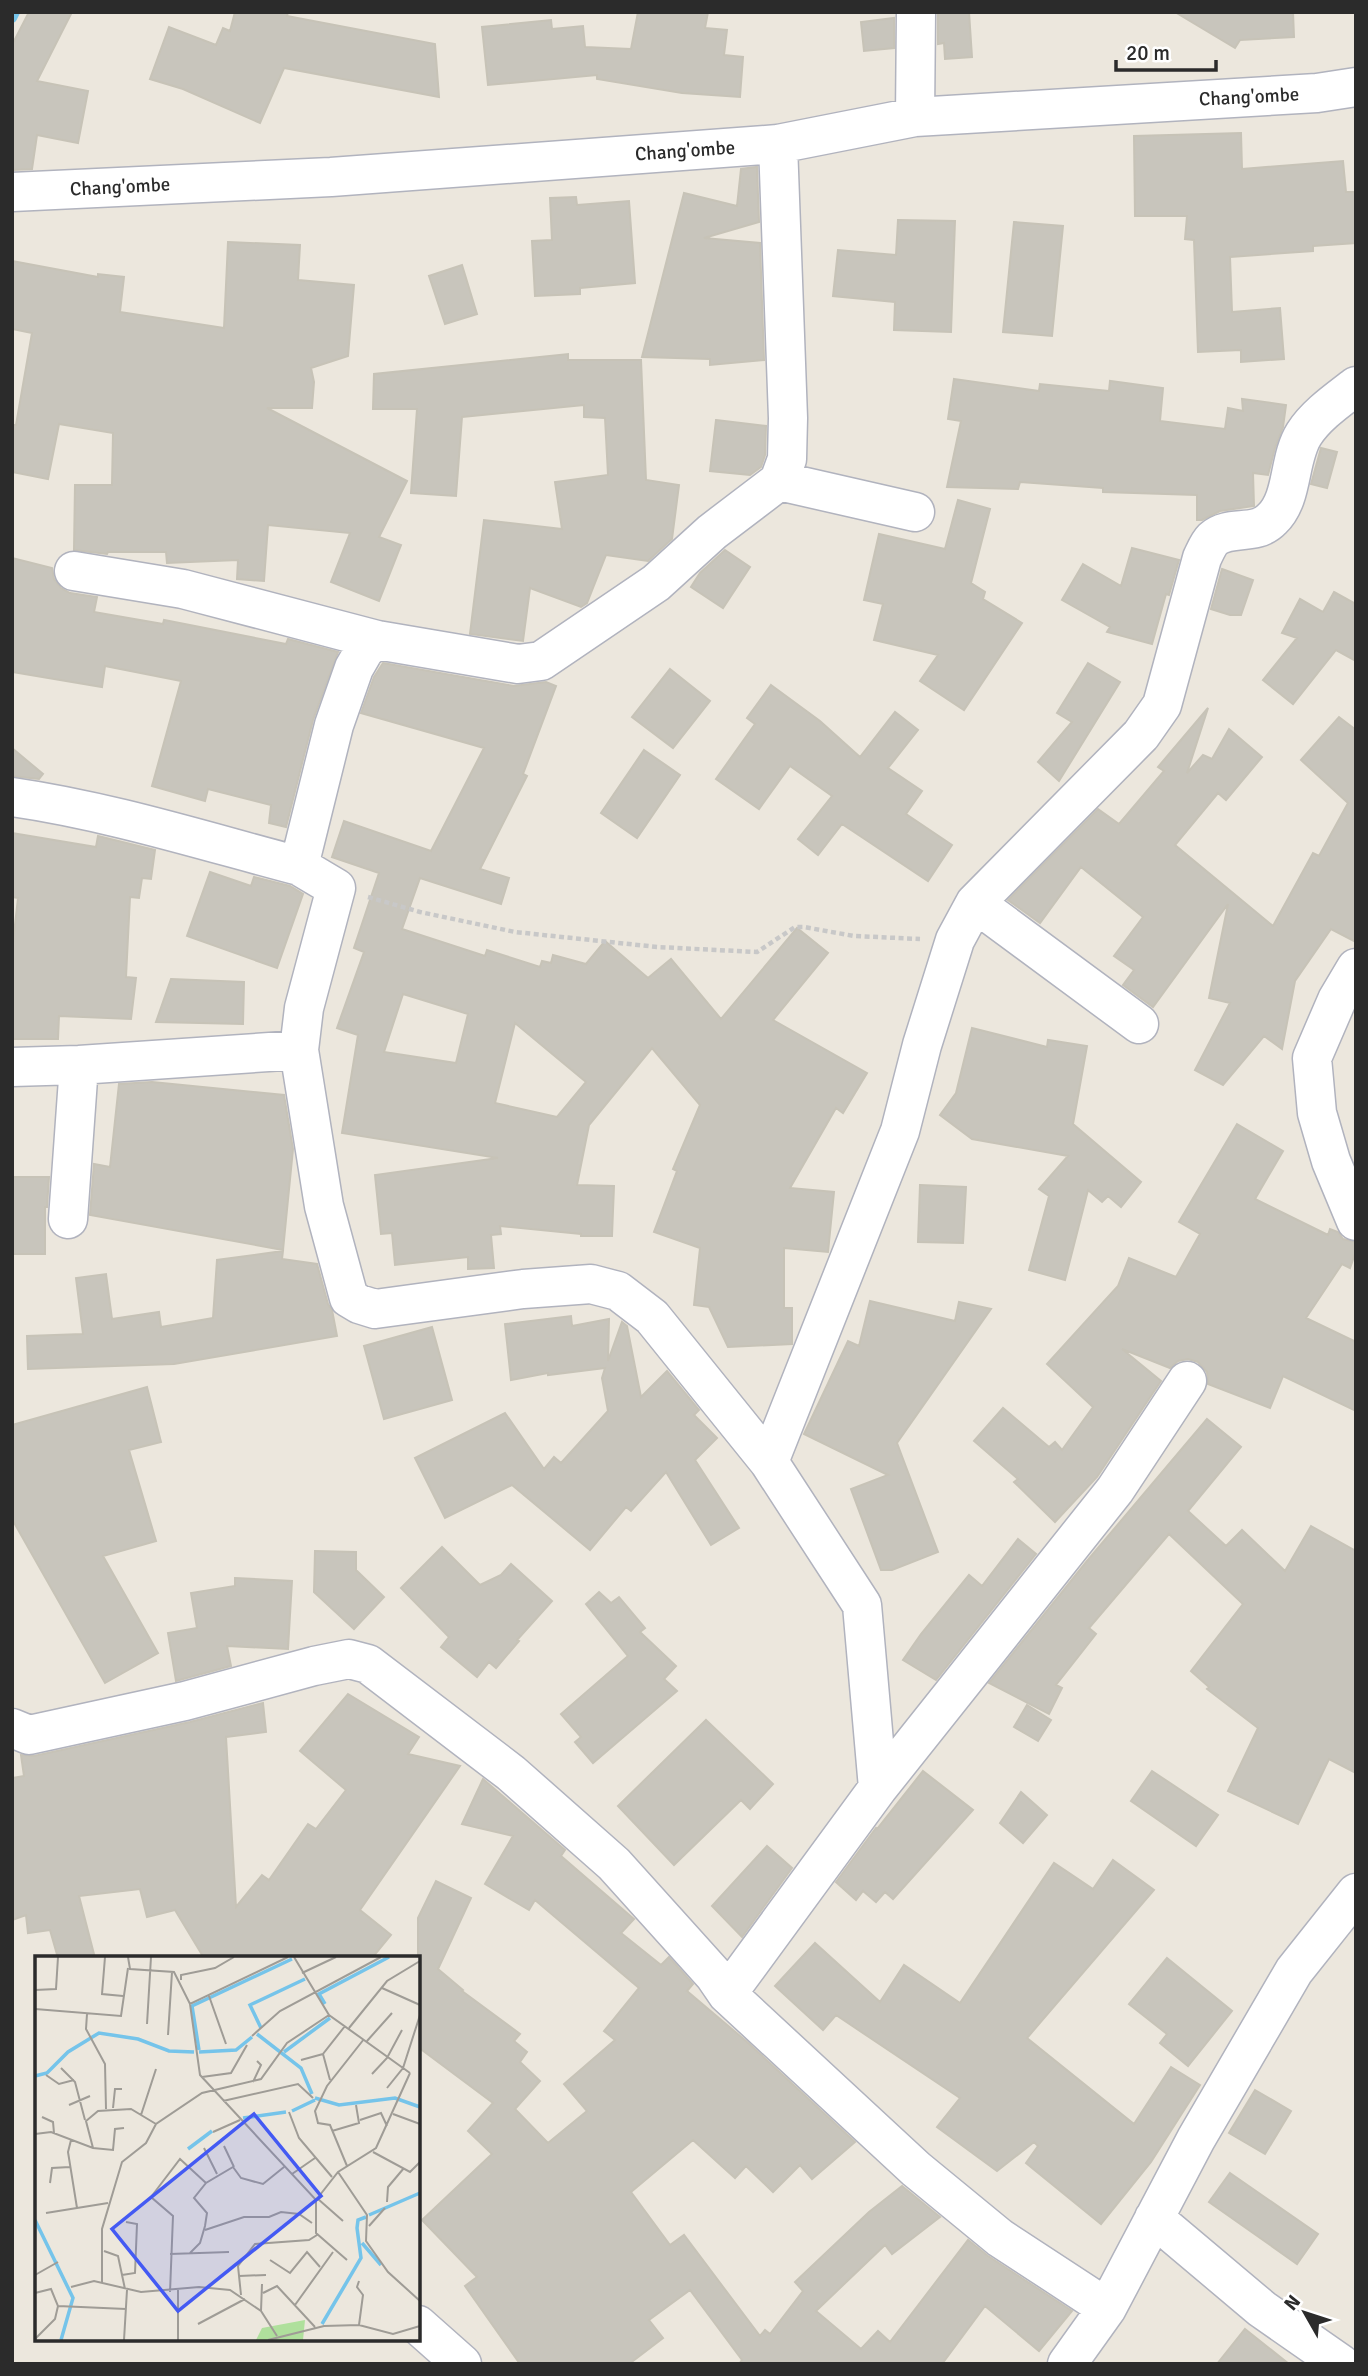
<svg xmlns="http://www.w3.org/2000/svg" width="1368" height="2376" viewBox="0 0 1368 2376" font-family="Signika,sans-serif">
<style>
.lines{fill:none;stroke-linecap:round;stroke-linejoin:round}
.stream{stroke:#75c4ea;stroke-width:10}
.building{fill:#c8c5bc;stroke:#c7c3b7;stroke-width:2;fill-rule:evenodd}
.minor-casing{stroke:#b1b3be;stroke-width:41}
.path{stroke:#c8c8c8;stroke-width:4.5;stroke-dasharray:5 3.5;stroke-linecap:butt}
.minor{stroke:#fff;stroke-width:38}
.labels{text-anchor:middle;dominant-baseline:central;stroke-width:5;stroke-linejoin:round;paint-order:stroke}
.street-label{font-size:19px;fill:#2b2b2b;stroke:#fff}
.inset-river{fill:none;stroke:#75c4ea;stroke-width:3.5}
.inset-road{fill:none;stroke:#9f9c96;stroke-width:2}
.view{fill:#445af3;fill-opacity:0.15;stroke:#445af3;stroke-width:3.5}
.inset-edge{fill:none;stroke:#2b2b2b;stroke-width:3.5}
</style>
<rect width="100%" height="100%" fill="#ece7dd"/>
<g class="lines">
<path class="stream" d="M 12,18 L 15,12"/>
</g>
<path class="building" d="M 29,12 L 72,12 L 37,81 L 88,91 L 78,143 L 37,135 L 32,169 L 12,170 L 12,45 Z
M 235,12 L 288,12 L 287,16 L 435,44 L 439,97 L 284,68 L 260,123 L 183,89 L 150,79 L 169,27 L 216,45 L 223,28 L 230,31 Z
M 638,12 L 708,12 L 705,28 L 727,30 L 724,55 L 743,57 L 740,97 L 682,93 L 597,79 L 597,75 L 488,85 L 482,27 L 551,20 L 552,29 L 583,26 L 585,47 L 631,49 Z
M 969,12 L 972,57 L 945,59 L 944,43 L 938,44 L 938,13 Z
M 1175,12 L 1293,12 L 1294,37 L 1240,40 L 1235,48 Z
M 894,18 L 894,48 L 864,51 L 861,22 Z
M 1241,133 L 1242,169 L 1343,161 L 1346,192 L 1356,192 L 1356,243 L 1313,246 L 1313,251 L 1230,257 L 1232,312 L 1280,308 L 1284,359 L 1241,362 L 1241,350 L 1198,352 L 1194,240 L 1185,239 L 1187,216 L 1135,216 L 1134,136 Z
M 757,167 L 759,222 L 704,238 L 760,243 L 764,360 L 710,365 L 710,359 L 642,357 L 684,193 L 737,206 L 741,169 Z
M 576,197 L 577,205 L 629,201 L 635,283 L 580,288 L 580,294 L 535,296 L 532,241 L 552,240 L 550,198 Z
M 898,220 L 955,221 L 951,332 L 894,330 L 895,302 L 833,296 L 838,250 L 896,255 Z
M 1014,222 L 1063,226 L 1052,336 L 1003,332 Z
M 228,242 L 300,245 L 298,280 L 354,285 L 348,356 L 311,368 L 314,382 L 312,408 L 267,408 L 407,481 L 379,537 L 401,545 L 379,601 L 331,582 L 350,533 L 268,525 L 264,581 L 237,579 L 238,560 L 167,563 L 166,552 L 108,552 L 107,554 L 74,550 L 75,485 L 112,485 L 113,433 L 59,424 L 48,479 L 12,472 L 12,425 L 16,425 L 32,333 L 12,329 L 12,261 L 98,277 L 98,274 L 124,277 L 120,312 L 224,328 Z
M 462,265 L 477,314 L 445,324 L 429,276 Z
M 568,354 L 568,360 L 641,360 L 646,480 L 679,485 L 672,539 L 648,561 L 606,555 L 587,603 L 581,607 L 530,588 L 523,641 L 470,634 L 484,520 L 562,529 L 555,482 L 608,475 L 605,418 L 584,417 L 584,405 L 462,417 L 456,496 L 411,493 L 417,409 L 373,409 L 374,374 Z
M 954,379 L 1039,391 L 1040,384 L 1109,391 L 1110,381 L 1163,388 L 1160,421 L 1225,429 L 1228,408 L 1243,411 L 1242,399 L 1286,405 L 1283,427 L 1275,448 L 1268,475 L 1253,473 L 1254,506 L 1220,511 L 1202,520 L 1197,520 L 1197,495 L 1103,492 L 1103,488 L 1020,482 L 1018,489 L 947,487 L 961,421 L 948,419 Z
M 716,420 L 766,426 L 765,455 L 761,467 L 750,475 L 710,471 Z
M 1321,448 L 1337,452 L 1327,488 L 1311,484 Z
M 958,500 L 990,509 L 971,583 L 985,592 L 983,599 L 1022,623 L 964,710 L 920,681 L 938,655 L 874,640 L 883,604 L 864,600 L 879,534 L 945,549 Z
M 1132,548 L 1179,560 L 1169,595 L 1166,594 L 1152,644 L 1107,632 L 1110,627 L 1062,600 L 1083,564 L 1121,586 Z
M 725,550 L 750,567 L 723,608 L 691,587 L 700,573 Z
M 12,558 L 52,568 L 54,579 L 61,588 L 70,593 L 97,597 L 94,612 L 163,624 L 164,620 L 286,644 L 288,639 L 338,652 L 313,720 L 286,827 L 269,823 L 271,805 L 208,789 L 205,801 L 152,786 L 181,681 L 105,666 L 102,687 L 12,672 Z
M 1222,569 L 1253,580 L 1241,615 L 1230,615 L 1211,609 Z
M 1334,592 L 1356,604 L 1356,661 L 1336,650 L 1293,704 L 1263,680 L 1297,638 L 1282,633 L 1300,599 L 1323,612 Z
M 383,663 L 514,686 L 546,682 L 556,686 L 523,774 L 527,776 L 480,869 L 509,878 L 501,904 L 420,878 L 402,929 L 485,956 L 487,950 L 540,967 L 542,961 L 551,963 L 553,955 L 586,964 L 605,941 L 648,978 L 671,959 L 721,1019 L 797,928 L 828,953 L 773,1020 L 867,1073 L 843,1113 L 836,1108 L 790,1188 L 834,1192 L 828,1252 L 784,1248 L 784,1308 L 792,1308 L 792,1344 L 728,1347 L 709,1307 L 694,1305 L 700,1248 L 654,1232 L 677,1171 L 673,1169 L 700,1105 L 652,1048 L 589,1125 L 577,1185 L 614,1186 L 612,1236 L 581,1236 L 581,1234 L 500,1226 L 501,1234 L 491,1235 L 494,1268 L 468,1269 L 468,1257 L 395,1265 L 392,1233 L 381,1234 L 375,1175 L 498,1158 L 342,1133 L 358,1035 L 337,1028 L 364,952 L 354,948 L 379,873 L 332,857 L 344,821 L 431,851 L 484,748 L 361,713 L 374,677 ZM 403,994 L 468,1014 L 456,1063 L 384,1052 ZM 515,1023 L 586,1082 L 557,1117 L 495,1103 Z
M 1088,663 L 1120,682 L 1059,781 L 1038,762 L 1072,722 L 1057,713 Z
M 670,669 L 710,701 L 673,748 L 632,717 Z
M 771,685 L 820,721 L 860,757 L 895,712 L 918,730 L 888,768 L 922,791 L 906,814 L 952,845 L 928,881 L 842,824 L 818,855 L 798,839 L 832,796 L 790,766 L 759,809 L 716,779 L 755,724 L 747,718 Z
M 1208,708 L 1187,773 L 1203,755 L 1212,759 L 1229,729 L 1262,757 L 1226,800 L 1218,793 L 1175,845 L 1273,926 L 1313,853 L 1319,856 L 1348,803 L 1301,760 L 1339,717 L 1356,730 L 1356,942 L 1331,929 L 1295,981 L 1282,1049 L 1264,1036 L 1223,1085 L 1195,1070 L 1230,1003 L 1209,998 L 1228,904 L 1153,1007 L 1123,985 L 1134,970 L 1114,956 L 1143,917 L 1081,867 L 1040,923 L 1008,900 L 1098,809 L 1119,824 L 1164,771 L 1158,767 Z
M 12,748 L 43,774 L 39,779 L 12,776 Z
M 644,750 L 680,775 L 637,838 L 601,813 Z
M 12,833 L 96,847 L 98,836 L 155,850 L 151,879 L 142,878 L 139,898 L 130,897 L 126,977 L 136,978 L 131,1019 L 59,1016 L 58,1039 L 12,1039 L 12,951 L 18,898 L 12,897 Z
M 210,872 L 251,886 L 254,877 L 290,886 L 303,894 L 277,968 L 187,936 Z
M 171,979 L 244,982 L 243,1024 L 156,1022 Z
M 972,1028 L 1047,1047 L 1048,1040 L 1087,1046 L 1073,1124 L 1141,1182 L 1121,1207 L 1108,1196 L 1102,1202 L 1088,1190 L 1065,1280 L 1029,1270 L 1049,1196 L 1039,1189 L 1068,1156 L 972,1139 L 940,1115 L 956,1093 Z
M 152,1082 L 284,1095 L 293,1149 L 283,1250 L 90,1215 L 94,1164 L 110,1167 L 119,1084 Z
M 1237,1124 L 1283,1151 L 1255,1199 L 1328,1235 L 1330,1229 L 1338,1232 L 1343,1239 L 1356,1242 L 1356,1251 L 1350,1268 L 1342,1264 L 1306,1318 L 1356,1342 L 1356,1411 L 1283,1376 L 1270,1408 L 1208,1384 L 1207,1372 L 1198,1362 L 1188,1359 L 1178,1361 L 1170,1368 L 1122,1349 L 1161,1381 L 1097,1477 L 1055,1522 L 1014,1482 L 1018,1479 L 974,1441 L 1003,1408 L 1049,1447 L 1055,1442 L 1062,1450 L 1093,1407 L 1047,1364 L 1118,1286 L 1129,1258 L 1176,1277 L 1200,1234 L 1179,1222 Z
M 12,1177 L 49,1177 L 47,1207 L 45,1207 L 45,1254 L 12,1254 Z
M 920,1185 L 966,1187 L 963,1243 L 918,1242 Z
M 283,1251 L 282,1259 L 317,1264 L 328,1304 L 332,1310 L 337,1336 L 174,1364 L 28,1369 L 27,1336 L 83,1334 L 76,1278 L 106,1274 L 112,1319 L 159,1312 L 161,1327 L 213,1318 L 217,1260 Z
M 870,1301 L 955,1321 L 959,1302 L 991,1309 L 897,1443 L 938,1552 L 892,1570 L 881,1570 L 851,1489 L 888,1475 L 804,1434 L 848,1341 L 859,1346 Z
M 571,1316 L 572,1326 L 609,1319 L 608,1361 L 622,1322 L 627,1326 L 641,1397 L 667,1371 L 699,1410 L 694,1415 L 717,1438 L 695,1460 L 739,1528 L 711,1545 L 666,1472 L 631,1511 L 626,1507 L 590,1550 L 512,1485 L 445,1518 L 415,1458 L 505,1413 L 544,1469 L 554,1457 L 561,1463 L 608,1411 L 602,1378 L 605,1368 L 548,1375 L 548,1373 L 511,1380 L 505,1324 Z
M 432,1327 L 452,1400 L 384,1419 L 364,1346 Z
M 147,1387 L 161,1442 L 129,1450 L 156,1541 L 103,1556 L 158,1653 L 105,1683 L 12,1519 L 12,1425 Z
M 1207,1419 L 1241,1447 L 1188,1511 L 1226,1546 L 1242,1530 L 1285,1571 L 1311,1526 L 1356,1551 L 1356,1773 L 1329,1759 L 1298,1824 L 1228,1791 L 1258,1728 L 1207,1689 L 1209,1687 L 1191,1671 L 1243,1604 L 1169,1534 L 1089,1628 L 1096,1634 L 1056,1685 L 1062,1688 L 1049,1714 L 989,1683 L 1087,1561 Z
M 1018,1539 L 1036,1554 L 936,1680 L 903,1660 L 921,1634 L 969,1575 L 982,1586 Z
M 442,1547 L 480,1585 L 501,1575 L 511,1564 L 552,1601 L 517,1640 L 519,1641 L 496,1668 L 489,1662 L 477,1677 L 441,1647 L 449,1637 L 401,1588 Z
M 315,1551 L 356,1552 L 356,1570 L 384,1597 L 354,1629 L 314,1592 Z
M 235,1578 L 292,1581 L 288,1649 L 227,1646 L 231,1666 L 176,1681 L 168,1633 L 197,1628 L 191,1593 L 235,1586 Z
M 599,1592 L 611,1603 L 619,1597 L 645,1628 L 640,1632 L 676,1666 L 664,1679 L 677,1691 L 593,1763 L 575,1742 L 581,1737 L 561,1714 L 628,1656 L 586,1604 Z
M 348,1694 L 419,1737 L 408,1754 L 460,1766 L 360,1910 L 391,1935 L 372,1958 L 204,1958 L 175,1910 L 147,1917 L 140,1889 L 79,1896 L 95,1958 L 58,1958 L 50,1930 L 28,1933 L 26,1915 L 12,1920 L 12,1778 L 24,1776 L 21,1755 L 34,1756 L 190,1722 L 263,1703 L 266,1732 L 226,1737 L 236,1907 L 262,1875 L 269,1880 L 308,1824 L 316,1829 L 346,1790 L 300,1751 Z
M 1027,1705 L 1051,1720 L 1038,1741 L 1014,1727 Z
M 706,1720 L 773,1784 L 750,1809 L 741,1800 L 674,1865 L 618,1806 Z
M 923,1771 L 973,1810 L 893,1899 L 885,1892 L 876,1902 L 863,1891 L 856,1900 L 836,1882 L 876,1828 L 877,1829 Z
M 1152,1771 L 1218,1815 L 1196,1846 L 1131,1801 Z
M 483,1779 L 565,1850 L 561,1856 L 634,1919 L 621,1933 L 661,1965 L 669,1957 L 693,1984 L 687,1991 L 746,2041 L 855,2142 L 812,2179 L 800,2165 L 773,2192 L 746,2166 L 735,2178 L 693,2140 L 631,2192 L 670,2245 L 684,2235 L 760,2336 L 765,2330 L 770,2334 L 803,2291 L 795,2282 L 869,2212 L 902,2186 L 940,2217 L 892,2254 L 885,2245 L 816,2311 L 861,2349 L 878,2331 L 890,2342 L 968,2240 L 988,2256 L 1072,2311 L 1039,2351 L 985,2306 L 942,2364 L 739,2364 L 742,2360 L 690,2290 L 649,2320 L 663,2338 L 629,2364 L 520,2364 L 465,2286 L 477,2277 L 422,2220 L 492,2154 L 468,2131 L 493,2103 L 418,2047 L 418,1918 L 436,1881 L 471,1898 L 438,1969 L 463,1990 L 462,1991 L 520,2034 L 514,2041 L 527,2052 L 520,2062 L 540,2081 L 515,2109 L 548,2143 L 587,2111 L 564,2084 L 615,2040 L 604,2031 L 639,1988 L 535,1900 L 529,1910 L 485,1884 L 513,1836 L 462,1824 Z
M 1021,1792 L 1047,1815 L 1023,1843 L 1000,1823 Z
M 767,1846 L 792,1868 L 742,1937 L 712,1906 Z
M 1113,1860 L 1154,1890 L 1027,2038 L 1134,2124 L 1171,2067 L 1200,2085 L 1151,2162 L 1101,2224 L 1026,2163 L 1038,2146 L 1034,2142 L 997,2171 L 937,2127 L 960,2098 L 836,2015 L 823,2030 L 775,1986 L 815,1943 L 880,2002 L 904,1965 L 960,2003 L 1054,1863 L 1093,1889 Z
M 1167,1958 L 1232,2011 L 1188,2066 L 1160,2043 L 1167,2034 L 1129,2004 Z
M 1255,2090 L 1291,2111 L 1265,2154 L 1229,2133 Z
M 1230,2173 L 1318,2234 L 1297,2264 L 1209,2202 Z
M 1245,2329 L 1289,2364 L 1217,2364 Z"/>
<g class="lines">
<defs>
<path id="minor" d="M 915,117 L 916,12
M 778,144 L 788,418 L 787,459 L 779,481 L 712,532 L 656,583 L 541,661 L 518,664 L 377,640 L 365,649 L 354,668 L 334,725 L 299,866 L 336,888 L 304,1008 L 299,1050 L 324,1206 L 349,1298 L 359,1304 L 375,1309 L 523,1289 L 591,1284 L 618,1291 L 652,1317 L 769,1462 L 862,1605 L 878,1788
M 12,192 L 331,177 L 778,144 L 915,117 L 1317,93 L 1356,87
M 779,481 L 915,512
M 74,571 L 183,589 L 377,640
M 12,797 C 109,811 204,841 299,866
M 975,903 L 1139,1024
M 1356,968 L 1337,1000 L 1312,1058 L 1317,1113 L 1331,1161 L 1356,1221
M 12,1067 L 79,1065 L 299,1050
M 68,1219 L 79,1065
M 769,1462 L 900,1131 L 922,1045 L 955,940 L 975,903 L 1141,735 L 1162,705 L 1202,558 C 1205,552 1208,544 1213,539 C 1230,524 1255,537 1272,519 C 1294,498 1288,459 1304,434 C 1316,415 1338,400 1356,386
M 12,1728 L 29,1735 L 185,1701 L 314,1666 L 349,1659 L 368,1664 L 511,1773 L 614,1864 L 714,1975 L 727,1994 L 916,2169 L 1000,2238 L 1107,2308
M 727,1994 L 878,1788 L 1115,1490 L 1187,1381
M 1154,2218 L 1262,2309 L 1341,2364
M 418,2325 L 462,2364
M 1067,2364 L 1107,2308 L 1196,2139 L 1294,1971 L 1356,1893"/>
</defs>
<use href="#minor" class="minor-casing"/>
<path class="path" d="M 368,897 L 420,912 L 515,932 L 657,947 L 757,952 L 795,927 L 804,927 L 854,936 L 920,939"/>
<use href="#minor" class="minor"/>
</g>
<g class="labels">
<g class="street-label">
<text transform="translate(1249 97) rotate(-3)">Chang'ombe</text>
<text transform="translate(685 151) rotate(-4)">Chang'ombe</text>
<text transform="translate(120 187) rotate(-3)">Chang'ombe</text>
</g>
</g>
<g transform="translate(35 1956)">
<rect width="385" height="385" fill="#ece7dd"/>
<path d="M 270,364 L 268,384 L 221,384 L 227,372 Z" fill="#afe09c"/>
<path class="inset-river" d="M 290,48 L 284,38 L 354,1M 226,72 L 215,49 L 270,23M 222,78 L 266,112 L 277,138M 164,94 L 157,50 L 257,3M 164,96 L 201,94 L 217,81M 249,96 L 295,62M 0,120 L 12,117 L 33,96 L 64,77 L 103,83 L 134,95 L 159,96M 280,142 L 304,149 L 360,142 L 385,151M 257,155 L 280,144M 208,162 L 251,156M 153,193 L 177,175M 334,259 L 385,237M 0,264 L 38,342 L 26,384M 327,287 L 346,309M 287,368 L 326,302 L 322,272 L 323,264 L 331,261"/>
<path class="inset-road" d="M 70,1 L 67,38 L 88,40M 93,1 L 95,13 L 139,16 L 155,48 L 253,1M 259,1 L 294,59 L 375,117M 267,17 L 301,1M 146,24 L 146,19 L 180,12 L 199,1M 347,32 L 385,49M 0,34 L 21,33 L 23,1M 174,40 L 191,88M 155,48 L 165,119 L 281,244 L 303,216 L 341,192 L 375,117M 0,53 L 86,60 L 93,12M 52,58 L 51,73 L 70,108 L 71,153M 112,68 L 116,1M 314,72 L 352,25 L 385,5M 133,79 L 137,16M 217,80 L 245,55 L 346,1M 332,85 L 357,57M 266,104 L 288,98M 26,112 L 40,126 L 50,164M 337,118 L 352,102 L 367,74M 11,119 L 24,128 L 39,124M 167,121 L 196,117 L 212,89M 295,124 L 288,98 L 310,70M 218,126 L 226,109 L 222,105M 352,132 L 368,112 L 385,59M 188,145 L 263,128 L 278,142M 34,149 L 55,140M 78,152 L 80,133 L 87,133M 254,156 L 264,182 L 297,221M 358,158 L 385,168M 106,159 L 121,113M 7,161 L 18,166 L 19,177M 325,164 L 346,157 L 352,170M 297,175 L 324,167 L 321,149M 178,176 L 205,164M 0,178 L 16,176 L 58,192 L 78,194 L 80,173 L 89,172M 36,184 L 33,196 L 42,252M 189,190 L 199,211M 58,192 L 51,165 L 63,155 L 96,153 L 121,168M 169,192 L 182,218M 338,196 L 375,216 L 385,206M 312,210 L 295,169 L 283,167 L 280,155 L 292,130 L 329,83M 303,216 L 332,259 L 331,285 L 353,316 L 385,345M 257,218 L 280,202M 15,227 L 17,212 L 35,211M 283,243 L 308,265M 281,244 L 281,277 L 312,304M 352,246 L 353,231 L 369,212M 11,257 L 73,247M 334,270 L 350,252M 170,274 L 209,261 L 234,261 L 246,256 L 264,258 L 277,267M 69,295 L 83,300 L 90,333M 155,297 L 165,287 L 170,270 L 172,257 L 159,242 L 171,227 L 198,211 L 206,222 L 228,228 L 249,211M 135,298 L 194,296M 235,304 L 255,317 L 272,296 L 285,311M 0,319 L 23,306M 87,319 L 100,317 L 102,268 L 91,266M 204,320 L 231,319M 67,327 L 67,273 L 87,206 L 111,187 L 121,168 L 167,137 L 226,123 L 252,87 L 294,59M 36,331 L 59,325 L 106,336 L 164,331 L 195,334 L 226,355 L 242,380M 143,334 L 143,384M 135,336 L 138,260 L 116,241 L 145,203 L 171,227M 0,337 L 16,333 L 23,350 L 20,363 L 0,383M 228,337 L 242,330 L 280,371M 206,339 L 203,310 L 220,288 L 274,284 L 282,279M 260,349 L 298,296M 23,350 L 91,353M 226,355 L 227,328M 163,368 L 210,343M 324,369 L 328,339 L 322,331 L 324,325M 89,384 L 92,334M 233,384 L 289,370 L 324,369 L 358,378 L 385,370"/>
<path class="view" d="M 219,158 L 286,240 L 143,355 L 77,273 Z"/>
<rect width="385" height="385" class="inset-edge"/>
</g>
<rect width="1368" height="2376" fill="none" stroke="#2b2b2b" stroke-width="28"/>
<g transform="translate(1305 2313) rotate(309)" stroke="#ffffff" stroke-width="5" paint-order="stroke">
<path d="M0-5L12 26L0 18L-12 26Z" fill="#2b2b2b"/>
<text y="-10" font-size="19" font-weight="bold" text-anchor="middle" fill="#2b2b2b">N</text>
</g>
<path d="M1116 60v10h100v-10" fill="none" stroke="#2b2b2b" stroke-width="3.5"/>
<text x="1126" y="60" font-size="21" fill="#2b2b2b" stroke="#ffffff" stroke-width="5" paint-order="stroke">20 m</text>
</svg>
